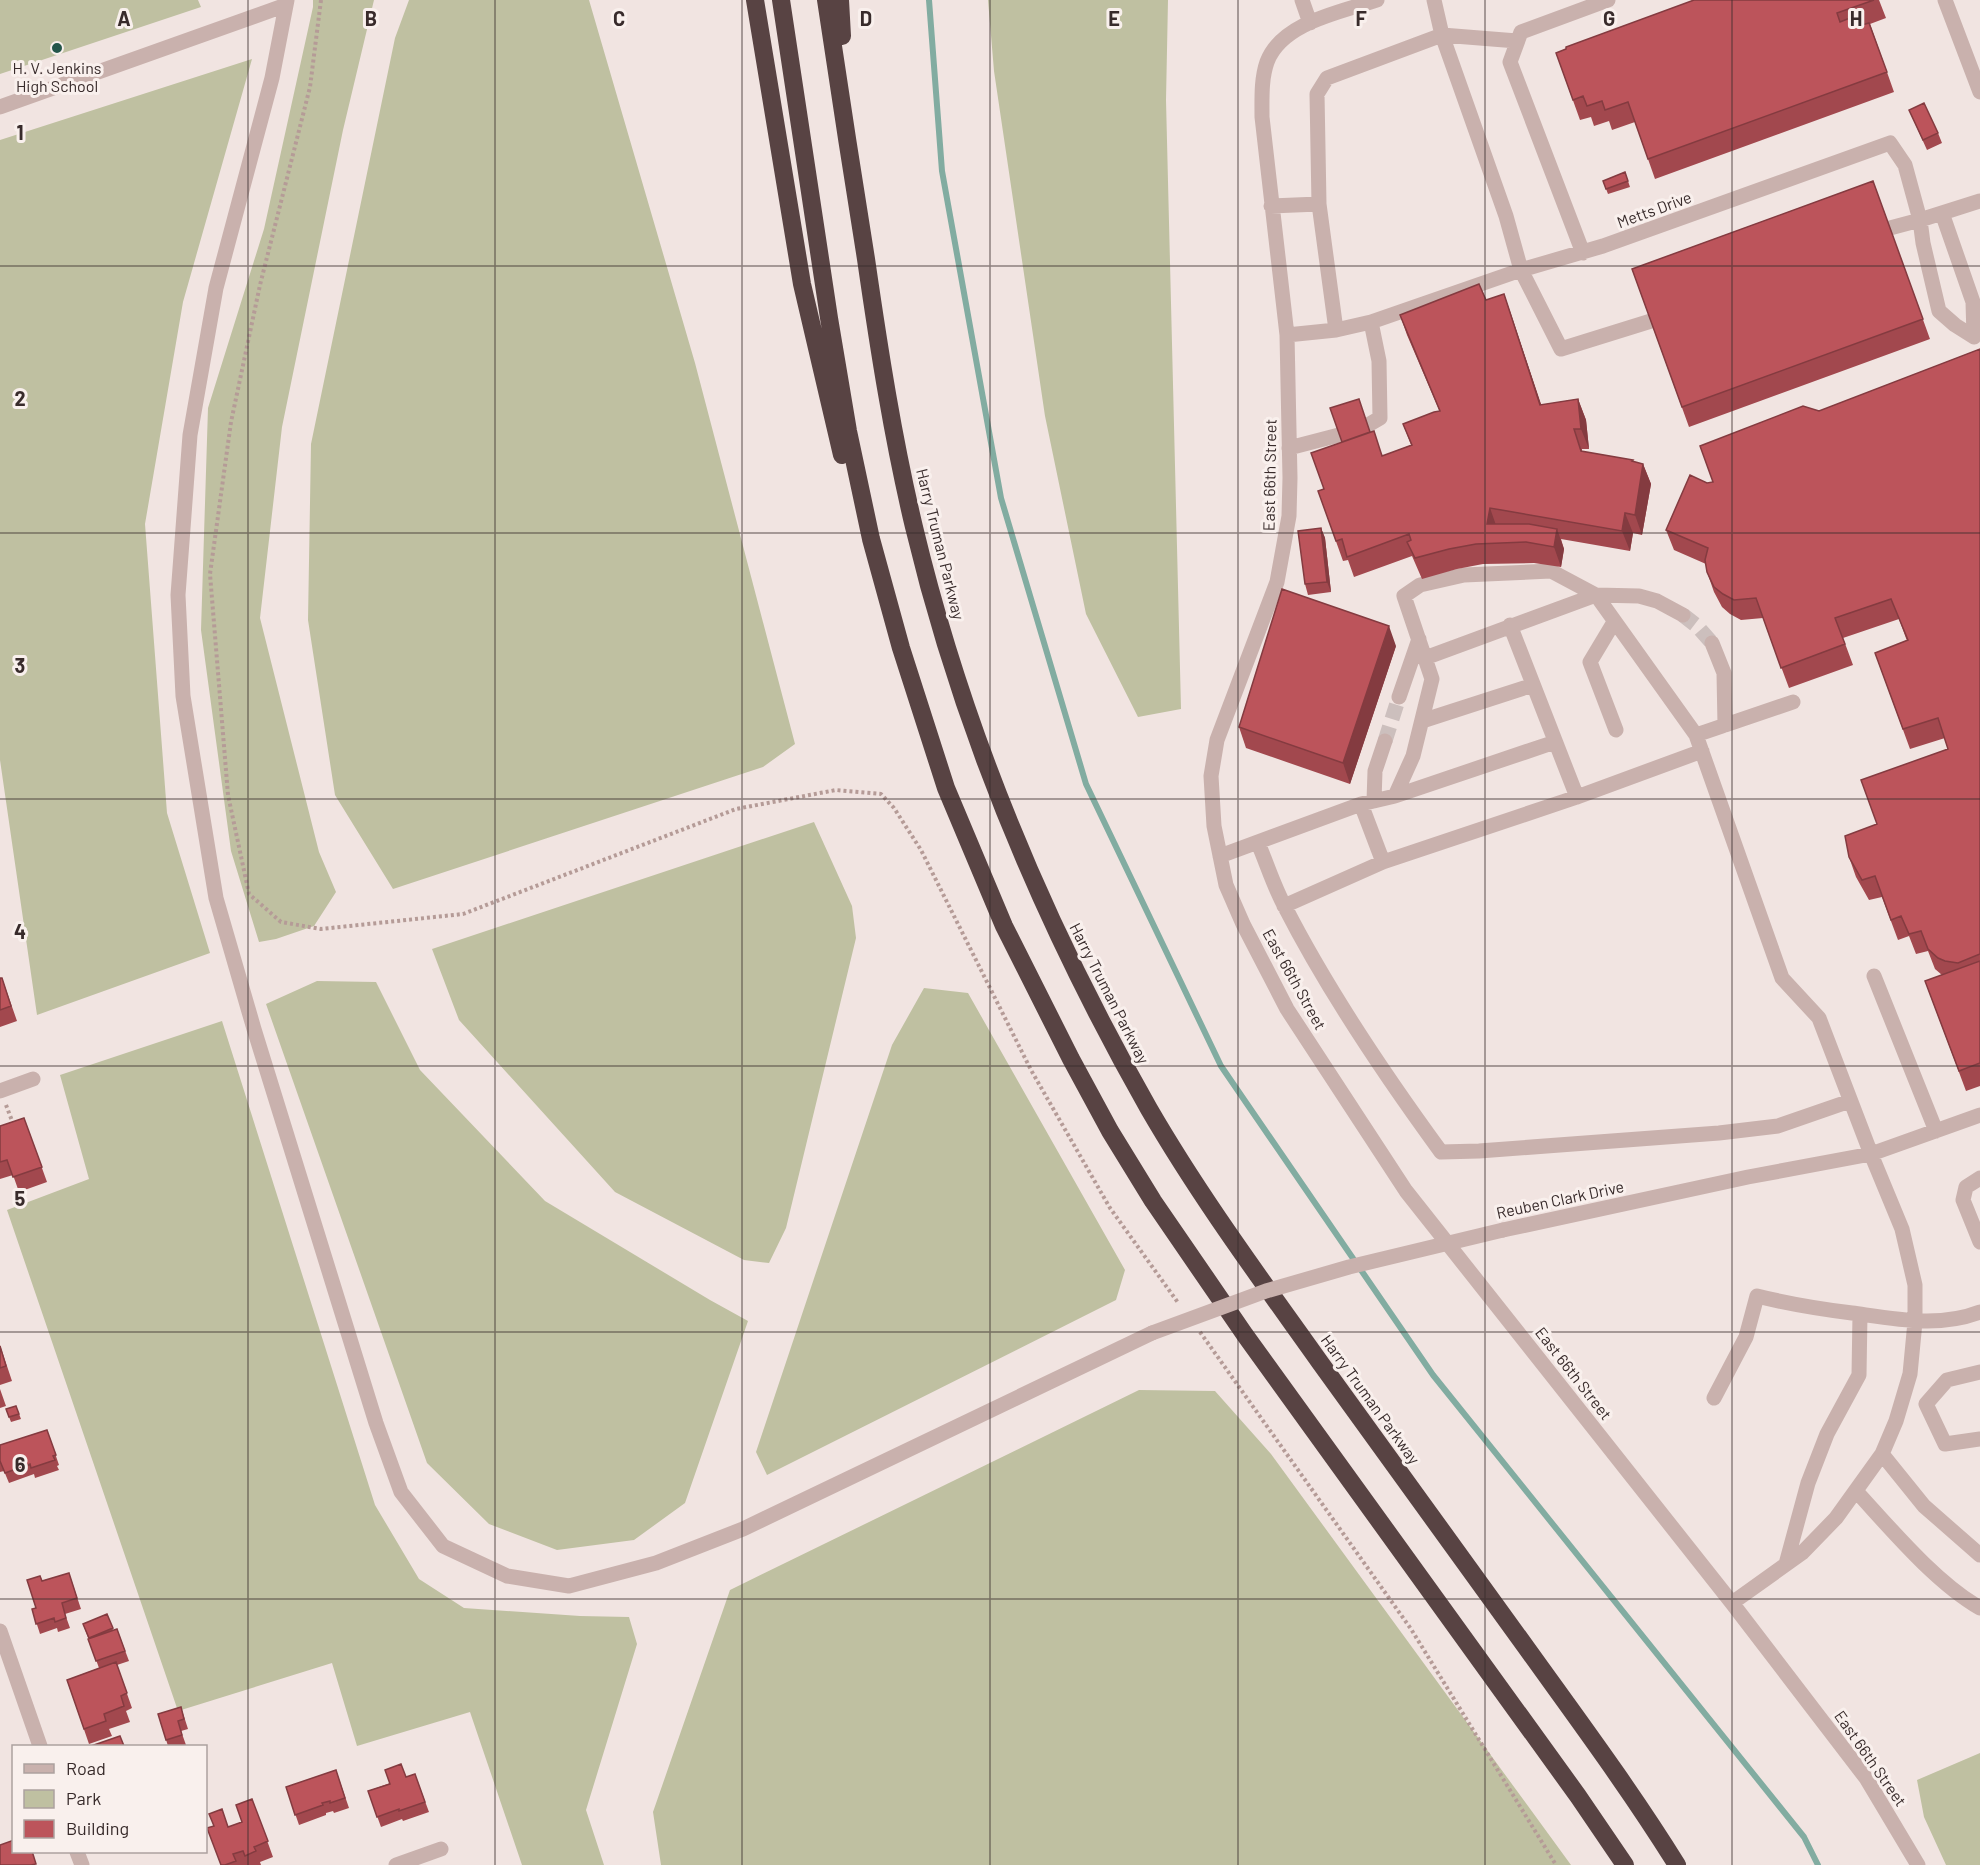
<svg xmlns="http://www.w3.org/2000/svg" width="1980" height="1865" viewBox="0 0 1980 1865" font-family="Barlow,sans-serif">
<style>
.green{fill:#bfc0a1}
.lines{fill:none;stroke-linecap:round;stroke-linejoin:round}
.stream{stroke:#82aca1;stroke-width:6}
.minor-tunnel{stroke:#ccbfbd;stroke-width:15;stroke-dasharray:15 8;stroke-linecap:butt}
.path{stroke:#b59b97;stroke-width:4;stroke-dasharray:3 3;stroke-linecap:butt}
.minor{stroke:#c9b1ad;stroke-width:15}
.highway{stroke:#584343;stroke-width:18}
.minor-bridge{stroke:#c9b1ad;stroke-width:15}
.wall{fill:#a2484e}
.shaded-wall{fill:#843b40}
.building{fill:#bc545b;stroke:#843b40;stroke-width:1.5}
.grid{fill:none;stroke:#382b2b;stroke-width:1.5;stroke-opacity:0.55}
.poi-dot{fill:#24564a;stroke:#f9f0ed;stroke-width:2}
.labels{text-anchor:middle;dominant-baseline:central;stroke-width:6;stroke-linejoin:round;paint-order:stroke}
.poi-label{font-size:16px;fill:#382b2b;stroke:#f9f0ed}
.street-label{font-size:16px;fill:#382b2b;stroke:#f9f0ed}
.grid-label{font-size:20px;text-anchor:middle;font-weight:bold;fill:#382b2b;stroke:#f9f0ed;stroke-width:6;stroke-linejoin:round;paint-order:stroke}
</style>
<rect width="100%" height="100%" fill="#f1e4e1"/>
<path class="green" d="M 0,0 L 198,0 L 201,7 L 0,74 Z
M 313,0 L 374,0 L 343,130 L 282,427 L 260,618 L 319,852 L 336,892 L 314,926 L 276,939 L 259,942 L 231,851 L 201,630 L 208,408 L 264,229 L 313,7 Z
M 409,0 L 589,0 L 695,363 L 795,744 L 763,767 L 393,889 L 335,795 L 308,620 L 311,444 L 395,38 Z
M 988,0 L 1168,0 L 1166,100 L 1181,709 L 1138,717 L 1086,614 L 1045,416 L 994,71 Z
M 252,59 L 183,302 L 145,524 L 167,813 L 210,953 L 37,1015 L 0,760 L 0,140 Z
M 814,822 L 852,906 L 856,938 L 786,1228 L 769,1263 L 744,1260 L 615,1192 L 459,1020 L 432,949 Z
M 317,981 L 376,982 L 420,1070 L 545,1201 L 710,1300 L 748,1321 L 685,1503 L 634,1540 L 557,1550 L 489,1524 L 427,1463 L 266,1004 Z
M 924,988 L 968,993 L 1125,1270 L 1116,1300 L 767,1475 L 756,1452 L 892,1045 Z
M 222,1021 L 375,1505 L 419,1579 L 464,1608 L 580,1616 L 629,1617 L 637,1644 L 586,1810 L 604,1865 L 522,1865 L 470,1712 L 357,1746 L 332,1663 L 178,1711 L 7,1210 L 89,1179 L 60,1075 Z
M 1139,1390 L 1215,1391 L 1271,1454 L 1571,1865 L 661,1865 L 653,1812 L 730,1590 Z
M 1980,1753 L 1980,1865 L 1946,1865 L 1924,1817 L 1917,1780 Z"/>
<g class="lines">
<path class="stream" d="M 929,0 L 942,171 L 1001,498 L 1086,784 L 1221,1066 L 1433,1375 L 1804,1837 L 1818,1865"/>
<path class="minor-tunnel" d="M 1683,615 L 1697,626 L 1712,643
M 1385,741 L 1399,697"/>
<path class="path" d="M 321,0 L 310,87 L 260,285 L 231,422 L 210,574 L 228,795 L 249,894 L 281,922 L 321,929 L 463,914 L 736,809 L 836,790 L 881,794 L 894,808 L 921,850 L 1031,1070 L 1110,1208 L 1179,1304
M 6,1105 L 14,1126
M 1200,1332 L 1411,1629 L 1556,1865"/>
<path class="minor" d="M 287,0 L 272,78 L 216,288 L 190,435 L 178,595 L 183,696 L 216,898 L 254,1029 L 376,1423 L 401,1492 L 443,1546 L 507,1576 L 569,1586 L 656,1563 L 743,1529 L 1152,1333
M 1302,0 L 1310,23
M 1377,0 C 1342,12 1282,22 1267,62 C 1261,79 1262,99 1262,117 L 1287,335 L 1290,478 L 1289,516 L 1277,582 L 1217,740 L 1211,776 L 1214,826 L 1226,885 L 1243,924 L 1287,1009 L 1406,1191 L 1732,1603 L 1866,1778 L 1918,1865
M 1434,0 L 1442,35 L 1517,41
M 1945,0 L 1980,92
M 0,107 L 286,5
M 1319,204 L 1336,330
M 1271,206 L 1319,204 L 1317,94 L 1327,78 L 1442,35 L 1506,216 L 1521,270 L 1561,349 L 1651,321
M 1942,213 L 1973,302 L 1974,337
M 1890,228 L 1920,220 L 1923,243 L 1939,311 L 1955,325 L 1974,337
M 1583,253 L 1510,62 L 1521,32 L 1608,0
M 1287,335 L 1336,330 L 1371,322 L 1521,270 L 1603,246 L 1890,143 L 1905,165 L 1920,220 L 1980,201
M 1368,425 L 1380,418 L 1379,361 L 1371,322
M 1289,448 L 1339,435
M 1614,622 L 1590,662 L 1616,730
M 1510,625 L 1577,797
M 1712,643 L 1724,673 L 1725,725
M 1425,658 L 1596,595 L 1639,596 L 1657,601 L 1683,615
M 1399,697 L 1419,639
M 1422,721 L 1533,685
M 1696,735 L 1793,702
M 1395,796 L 1555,742
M 1374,801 L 1375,771 L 1385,741
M 1361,804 L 1383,862
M 1258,843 C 1267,864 1274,887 1285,907 C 1329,993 1384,1074 1441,1152 L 1479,1151 L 1719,1133 L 1778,1126 L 1850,1101
M 1220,856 L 1361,804 L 1395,796 L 1413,756 L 1432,679 L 1404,596 L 1420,585 L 1464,575 L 1551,571 L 1596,595 L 1696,735 L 1782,978 L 1819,1018 L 1871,1154 L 1902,1229 L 1915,1285 L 1915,1322 L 1910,1374 L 1896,1421 L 1882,1454 L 1836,1518 L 1802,1553 L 1732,1603
M 1284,906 L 1383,862 L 1577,797 L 1702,751
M 1874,976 L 1936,1131
M 0,1091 L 33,1079
M 1980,1178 L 1966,1187 L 1963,1200 L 1980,1242
M 1503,1230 L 1748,1177 L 1871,1154 L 1980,1115
M 1980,1372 L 1947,1380 L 1926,1404 L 1945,1444 L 1980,1439
M 1714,1398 L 1746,1337 L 1757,1296 C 1789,1304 1820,1309 1852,1313 C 1895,1319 1939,1328 1980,1312
M 1882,1454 L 1924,1506 L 1980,1555
M 1856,1491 C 1891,1529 1935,1582 1980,1608
M 1786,1564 L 1808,1483 L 1827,1434 L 1859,1375 L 1860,1314
M 0,1631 L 40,1746
M 77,1852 L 82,1865
M 396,1865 L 441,1849"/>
<path class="highway" d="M 755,0 L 802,284 L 842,455
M 781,0 L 829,318 L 848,431 L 871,539 L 901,648 L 946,788 L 1004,926 L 1071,1059 L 1110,1131 L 1153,1201 L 1245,1335 L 1578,1796 L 1625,1865
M 826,0 C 839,86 852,173 866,259 C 879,349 893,439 914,527 C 963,732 1045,926 1149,1109 C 1200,1197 1260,1278 1319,1361 C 1389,1457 1458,1554 1528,1650 C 1579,1721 1631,1791 1677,1865
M 840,0 L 842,36"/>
<path class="minor-bridge" d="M 1152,1333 L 1266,1291 L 1349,1267 L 1503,1230"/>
</g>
<path class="wall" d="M 1694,0 L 1879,0 L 1886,18 L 1870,24 L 1894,92 L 1655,179 L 1635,122 L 1612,130 L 1609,121 L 1594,126 L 1591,117 L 1580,120 L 1556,53 Z
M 1909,110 L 1938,133 L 1942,143 L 1927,150 Z
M 1625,172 L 1630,187 L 1608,194 L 1603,181 Z
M 1873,181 L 1930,339 L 1689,427 L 1632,269 Z
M 1504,294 L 1541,405 L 1578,399 L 1586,420 L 1589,449 L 1582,449 L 1582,451 L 1643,464 L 1651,484 L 1642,535 L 1633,533 L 1630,551 L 1561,539 L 1564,549 L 1561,567 L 1534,563 L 1483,564 L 1457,569 L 1422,579 L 1412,556 L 1354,577 L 1348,560 L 1343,561 L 1318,491 L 1324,489 L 1370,432 L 1383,456 L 1411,445 L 1403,424 L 1440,412 L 1407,335 L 1400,315 L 1486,300 Z
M 1980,349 L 1980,1086 L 1966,1091 L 1925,981 L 1942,975 L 1935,969 L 1928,951 L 1916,954 L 1909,936 L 1898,940 L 1882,897 L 1869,900 L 1856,877 L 1849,857 L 1877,824 L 1948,749 L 1945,738 L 1910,749 L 1875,653 L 1907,641 L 1899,619 L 1843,638 L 1853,665 L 1789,688 L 1763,618 L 1741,620 L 1730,614 L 1722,607 L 1714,592 L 1707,572 L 1706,564 L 1674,550 L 1666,530 L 1713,482 L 1819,411 Z
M 1321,528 L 1325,538 L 1331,592 L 1308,595 L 1305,584 Z
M 1396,646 L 1350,784 L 1246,748 L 1239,727 Z
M 0,978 L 2,978 L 17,1021 L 0,1027 Z
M 24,1118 L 47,1182 L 19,1192 L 13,1175 L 0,1179 L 0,1126 Z
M 0,1345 L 12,1381 L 0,1385 Z
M 0,1389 L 6,1406 L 0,1408 Z
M 16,1406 L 21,1419 L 11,1422 L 6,1409 Z
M 47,1430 L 59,1465 L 57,1466 L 59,1470 L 35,1478 L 34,1474 L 9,1483 L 4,1471 L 0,1472 L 0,1445 Z
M 69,1573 L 81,1609 L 65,1614 L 70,1628 L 58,1632 L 57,1628 L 40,1634 L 32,1609 L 36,1608 L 42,1581 Z
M 107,1614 L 113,1630 L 117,1629 L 129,1661 L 117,1665 L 132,1708 L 126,1711 L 130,1722 L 109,1729 L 112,1736 L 89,1744 L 67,1680 L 99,1668 L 83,1624 Z
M 181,1707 L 188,1729 L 181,1731 L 186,1745 L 181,1746 L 168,1746 L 158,1714 Z
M 336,1770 L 349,1808 L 334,1813 L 333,1811 L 326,1813 L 326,1815 L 299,1825 L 286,1787 Z
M 415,1774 L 429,1812 L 403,1821 L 402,1819 L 381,1827 L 368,1791 Z
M 252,1799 L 273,1857 L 260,1862 L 261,1865 L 221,1865 L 213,1826 L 228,1827 L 242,1822 Z"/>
<path class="shaded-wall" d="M 1504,294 L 1511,314 L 1548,425 L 1540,405 Z
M 1578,399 L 1586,420 L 1589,449 L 1581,429 Z
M 1643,464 L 1651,484 L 1642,535 L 1635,515 Z
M 1490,508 L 1497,528 L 1495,544 L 1487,524 Z
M 1625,513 L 1633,533 L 1630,551 L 1622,531 Z
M 1321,528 L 1325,538 L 1331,592 L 1327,582 Z
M 1557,529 L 1564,549 L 1561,567 L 1554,547 Z
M 1389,626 L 1396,646 L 1350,784 L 1343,763 Z"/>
<path class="building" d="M 1694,0 L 1874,0 L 1837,13 L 1840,22 L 1855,16 L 1858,26 L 1869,23 L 1887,72 L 1648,159 L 1628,102 L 1605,110 L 1602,101 L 1587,106 L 1583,96 L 1573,100 L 1556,53 L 1566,49 L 1566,47 Z
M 1924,103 L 1938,133 L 1923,140 L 1909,110 Z
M 1625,172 L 1628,181 L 1606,189 L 1603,181 Z
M 1873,181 L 1923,319 L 1682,407 L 1632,269 Z
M 1479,284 L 1486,300 L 1504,294 L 1540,405 L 1578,399 L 1581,429 L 1574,429 L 1581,451 L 1633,460 L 1632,461 L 1643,464 L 1635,515 L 1625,513 L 1622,531 L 1490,508 L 1487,524 L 1529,524 L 1557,529 L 1554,547 L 1526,542 L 1476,544 L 1449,549 L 1415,558 L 1407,542 L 1411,540 L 1409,534 L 1347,557 L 1342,539 L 1336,541 L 1318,491 L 1324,489 L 1311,453 L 1374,431 L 1382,456 L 1412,445 L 1403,424 L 1434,412 L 1440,411 L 1400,315 Z
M 1980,349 L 1980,954 L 1958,963 L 1945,961 L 1938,958 L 1928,949 L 1921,931 L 1909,934 L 1901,916 L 1891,920 L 1875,876 L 1862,880 L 1849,857 L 1845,836 L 1877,824 L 1861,780 L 1948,749 L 1938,718 L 1903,729 L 1875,653 L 1908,640 L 1891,599 L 1835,618 L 1845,644 L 1781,668 L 1756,598 L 1734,600 L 1723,594 L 1714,587 L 1707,572 L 1705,560 L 1708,548 L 1666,530 L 1690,475 L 1707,483 L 1713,482 L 1700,446 L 1803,406 L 1819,411 Z
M 1359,399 L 1370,432 L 1342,442 L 1330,408 Z
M 1321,528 L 1327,582 L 1305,584 L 1298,531 Z
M 1282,589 L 1389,626 L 1343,763 L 1239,727 Z
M 1980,961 L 1980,1063 L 1959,1071 L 1925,981 Z
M 0,978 L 2,978 L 11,1006 L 0,1010 Z
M 24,1118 L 42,1167 L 13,1177 L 7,1160 L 0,1162 L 0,1126 Z
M 0,1346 L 6,1366 L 0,1368 Z
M 16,1406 L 19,1414 L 9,1417 L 6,1409 Z
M 47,1430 L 56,1455 L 53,1456 L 55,1460 L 31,1468 L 30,1464 L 5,1473 L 0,1461 L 0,1445 Z
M 69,1573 L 77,1598 L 62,1603 L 66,1618 L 55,1622 L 54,1618 L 36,1624 L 32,1609 L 36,1608 L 27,1580 L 40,1576 L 42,1581 Z
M 107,1614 L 113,1628 L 89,1638 L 83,1624 Z
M 117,1629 L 125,1651 L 96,1661 L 88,1639 Z
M 116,1662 L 127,1693 L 121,1696 L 124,1706 L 104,1714 L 106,1721 L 84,1729 L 67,1680 Z
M 181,1707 L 184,1719 L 178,1721 L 182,1735 L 166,1740 L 158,1714 Z
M 120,1736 L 124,1746 L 91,1746 Z
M 401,1764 L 406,1777 L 415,1774 L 425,1802 L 399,1811 L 399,1809 L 377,1817 L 368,1791 L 390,1784 L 385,1770 Z
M 336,1770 L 345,1798 L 330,1803 L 330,1801 L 322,1803 L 323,1805 L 295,1815 L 286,1787 Z
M 252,1799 L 268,1841 L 254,1847 L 256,1851 L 245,1856 L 243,1851 L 233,1854 L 236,1861 L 225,1865 L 221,1865 L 207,1828 L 214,1826 L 209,1814 L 222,1809 L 228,1827 L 242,1822 L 236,1805 Z
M 14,1840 L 14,1851 L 32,1851 L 36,1864 L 31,1865 L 0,1865 L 0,1845 Z"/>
<path class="grid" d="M 248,0 L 248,1865M 495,0 L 495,1865M 742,0 L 742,1865M 990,0 L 990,1865M 1238,0 L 1238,1865M 1485,0 L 1485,1865M 1732,0 L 1732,1865M 0,266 L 1980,266M 0,533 L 1980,533M 0,799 L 1980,799M 0,1066 L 1980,1066M 0,1332 L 1980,1332M 0,1599 L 1980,1599"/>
<circle class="poi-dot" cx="57" cy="48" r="6"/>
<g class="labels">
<g class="poi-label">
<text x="57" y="67">H. V. Jenkins<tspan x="57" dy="18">High School</tspan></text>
</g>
<g class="street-label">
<text transform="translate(1654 209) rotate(-20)">Metts Drive</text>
<text transform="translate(1269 475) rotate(-89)">East 66th Street</text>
<text transform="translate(941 544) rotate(76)">Harry Truman Parkway</text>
<text transform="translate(1295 979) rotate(61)">East 66th Street</text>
<text transform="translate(1110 993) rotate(63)">Harry Truman Parkway</text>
<text transform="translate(1560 1199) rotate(-12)">Reuben Clark Drive</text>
<text transform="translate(1574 1373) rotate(52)">East 66th Street</text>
<text transform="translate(1371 1399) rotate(54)">Harry Truman Parkway</text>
<text transform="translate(1871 1758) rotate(55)">East 66th Street</text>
</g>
</g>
<g class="grid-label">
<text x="124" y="26">A</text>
<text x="371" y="26">B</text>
<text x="619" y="26">C</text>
<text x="866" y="26">D</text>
<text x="1114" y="26">E</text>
<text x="1361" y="26">F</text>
<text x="1609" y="26">G</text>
<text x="1856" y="26">H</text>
<text x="20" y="140">1</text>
<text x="20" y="406">2</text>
<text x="20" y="673">3</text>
<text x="20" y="939">4</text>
<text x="20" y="1206">5</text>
<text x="20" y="1472">6</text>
</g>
<rect x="12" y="1745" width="195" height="108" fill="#f9f0ed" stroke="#aca19f" stroke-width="1.5"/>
<rect x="24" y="1764" width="30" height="9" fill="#c9b1ad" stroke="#aca19f" stroke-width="1.5"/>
<text x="66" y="1775" font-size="18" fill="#382b2b">Road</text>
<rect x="24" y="1790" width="30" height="18" fill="#bfc0a1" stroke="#aca19f" stroke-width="1.5"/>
<text x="66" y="1805" font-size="18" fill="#382b2b">Park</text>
<rect x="24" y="1820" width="30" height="18" fill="#bc545b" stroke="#aca19f" stroke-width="1.5"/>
<text x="66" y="1835" font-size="18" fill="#382b2b">Building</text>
</svg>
